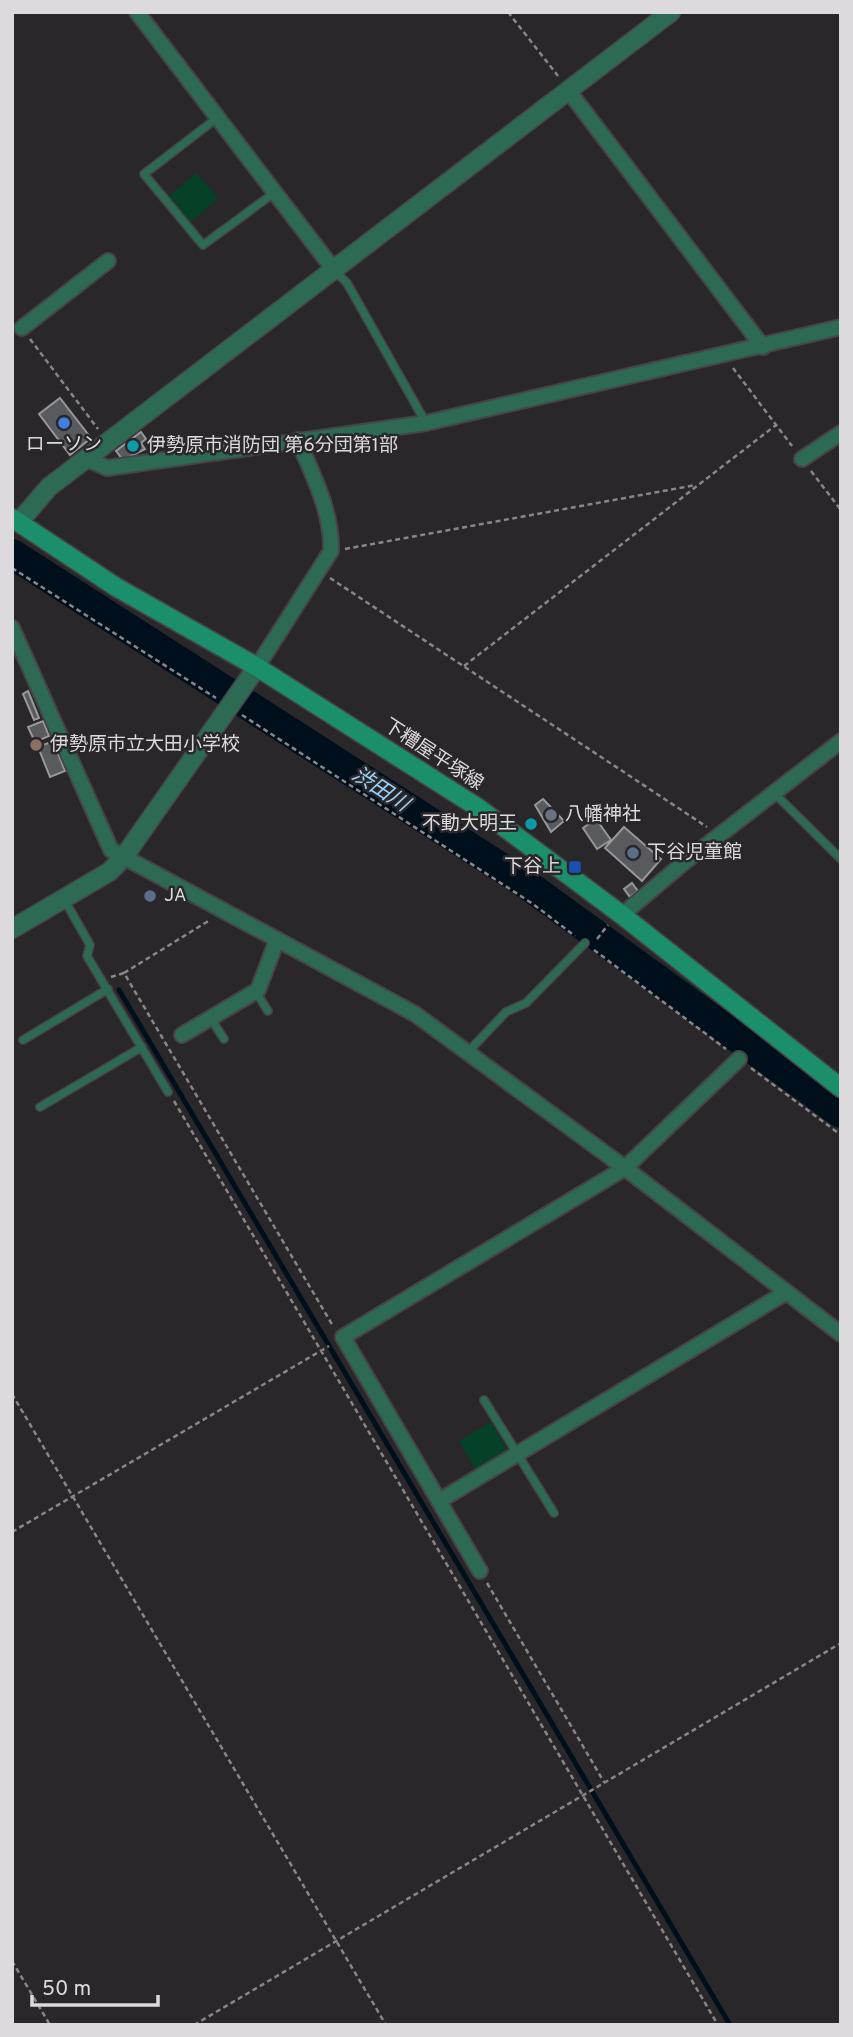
<svg xmlns="http://www.w3.org/2000/svg" width="853" height="2037" viewBox="0 0 853 2037" font-family="Overpass,'Noto Sans JP',sans-serif">
<style>
.green{fill:#044126}
.lines{fill:none;stroke-linecap:round;stroke-linejoin:round}
.stream{stroke:#000f1c;stroke-width:5}
.river{stroke:#000f1c;stroke-width:30}
.building{fill:#595a5e;stroke:#97979c;stroke-width:2}
.service-casing{stroke:#464447;stroke-width:10}
.minor-casing{stroke:#464447;stroke-width:18}
.tertiary-casing{stroke:#464447;stroke-width:21}
.secondary-casing{stroke:#464447;stroke-width:21}
.path{stroke:#898689;stroke-width:2.5;stroke-dasharray:5 3.5;stroke-linecap:butt}
.service{stroke:#2c6a54;stroke-width:7}
.minor{stroke:#2c6a54;stroke-width:14}
.tertiary{stroke:#2c6a54;stroke-width:18}
.secondary{stroke:#1b8f6c;stroke-width:18}
.shop-dot{fill:#3f7fe0;stroke:#2a272b;stroke-width:2.5}
.culture-dot{fill:#0f9aa8;stroke:#2a272b;stroke-width:2.5}
.education-dot{fill:#8d6e63;stroke:#2a272b;stroke-width:2.5}
.worship-dot{fill:#6b7280;stroke:#2a272b;stroke-width:2.5}
.service-dot{fill:#5c6f8a;stroke:#2a272b;stroke-width:2.5}
.transit-dot{fill:#1a4fb4;stroke:#2a272b;stroke-width:2.5}
.labels{text-anchor:middle;dominant-baseline:central;stroke-width:5;stroke-linejoin:round;paint-order:stroke}
.poi-label{font-size:19px;fill:#dcdadc;stroke:#2a272b;text-anchor:start}
.street-label{font-size:19px;fill:#dcdadc;stroke:#2a272b}
.water-label{font-size:21px;font-style:italic;fill:#99d3fa;stroke:#2a272b}
</style>
<rect width="100%" height="100%" fill="#2a272b"/>
<path class="green" d="M 196,173 L 218,198 L 191,222 L 168,197 Z
M 491,1422 L 508,1451 L 476,1470 L 459,1441 Z"/>
<g class="lines">
<path class="stream" d="M 119,990 L 730,2025"/>
<path class="river" d="M 12,554 L 522,881 L 841,1113"/>
</g>
<path class="building" d="M 60,398 L 91,438 L 70,455 L 39,414 Z
M 141,432 L 146,439 L 141,443 L 145,449 L 123,460 L 116,451 Z
M 28,691 L 39,718 L 34,720 L 23,694 Z
M 43,721 L 49,736 L 35,742 L 28,727 Z
M 53,741 L 65,771 L 50,777 L 38,747 Z
M 543,799 L 564,821 L 551,832 L 535,805 Z
M 596,819 L 611,840 L 597,849 L 583,828 Z
M 624,827 L 661,859 L 642,881 L 605,848 Z
M 632,883 L 638,891 L 630,897 L 624,889 Z"/>
<g class="lines">
<defs>
<path id="service" d="M 217,118 L 144,174 L 203,245 L 274,193
M 335,271 L 347,283 L 426,423
M 774,793 L 841,859
M 64,899 L 90,945 L 87,956 L 168,1092
M 256,992 L 268,1011
M 211,1019 L 224,1039
M 23,1040 L 108,989
M 467,1053 L 506,1012 L 526,1003 L 585,943
M 40,1107 L 142,1047
M 484,1400 L 554,1513"/>
<path id="minor" d="M 137,12 L 334,270
M 568,90 L 763,347
M 22,328 L 108,261
M 87,459 L 107,468 L 426,423 L 841,327
M 802,459 L 841,433
M 12,628 L 111,850 L 415,1014 L 625,1168 L 841,1334
M 257,667 L 331,551 C 332,511 313,476 298,440
M 622,915 L 681,865 L 841,741
M 182,1035 L 258,990 L 277,940
M 439,1501 L 785,1293
M 480,1571 L 343,1337 L 625,1168 L 739,1059"/>
<path id="tertiary" d="M 19,522 L 49,487 L 671,12
M 12,929 L 109,872 L 123,858 L 257,667"/>
<path id="secondary" d="M 12,518 L 116,587 L 257,667 L 477,807 L 622,915 L 841,1088"/>
</defs>
<use href="#service" class="service-casing"/>
<use href="#minor" class="minor-casing"/>
<use href="#tertiary" class="tertiary-casing"/>
<use href="#secondary" class="secondary-casing"/>
<path class="path" d="M 508,12 L 558,76
M 30,339 L 98,429
M 733,368 L 792,446
M 811,471 L 841,510
M 345,549 L 696,485
M 12,568 L 216,698
M 330,578 L 707,827
M 464,666 L 776,425
M 242,715 L 533,904 L 575,936
M 597,939 L 608,925
M 594,950 L 726,1049
M 124,973 L 210,920
M 111,977 L 124,973 L 333,1326
M 751,1068 L 841,1135
M 174,1101 L 718,2025
M 12,1394 L 386,2025
M 12,1532 L 329,1346
M 487,1583 L 604,1782
M 12,1961 L 50,2025
M 194,2025 L 841,1643"/>
<use href="#service" class="service"/>
<use href="#minor" class="minor"/>
<use href="#tertiary" class="tertiary"/>
<use href="#secondary" class="secondary"/>
</g>
<circle class="shop-dot" cx="64" cy="423" r="7"/>
<g class="culture-dot">
<circle cx="133" cy="446" r="7"/>
<circle cx="531" cy="824" r="7"/>
</g>
<circle class="education-dot" cx="36" cy="745" r="7"/>
<circle class="worship-dot" cx="551" cy="815" r="7"/>
<g class="service-dot">
<circle cx="633" cy="853" r="7"/>
<circle cx="150" cy="896" r="7"/>
</g>
<rect class="transit-dot" x="568" y="860" width="14" height="14" rx="3.5"/>
<g class="labels">
<g class="poi-label">
<text x="64" y="445" text-anchor="middle">ローソン</text>
<text x="147" y="446">伊勢原市消防団 第6分団第1部</text>
<text x="50" y="745">伊勢原市立大田小学校</text>
<text x="565" y="815">八幡神社</text>
<text x="517" y="824" text-anchor="end">不動大明王</text>
<text x="647" y="853">下谷児童館</text>
<text x="561" y="867" text-anchor="end">下谷上</text>
<text x="164" y="896">JA</text>
</g>
<g class="street-label">
<text transform="translate(433 755) rotate(33)">下糟屋平塚線</text>
</g>
<g class="water-label">
<text transform="translate(380 790) rotate(33)">渋田川</text>
</g>
</g>
<rect width="853" height="2037" fill="none" stroke="#dcdadc" stroke-width="28"/>
<path d="M32 1995v10h126v-10" fill="none" stroke="#dcdadc" stroke-width="3.5"/>
<text x="42" y="1995" font-size="21" fill="#dcdadc" stroke="#2a272b" stroke-width="5" paint-order="stroke">50 m</text>
</svg>
